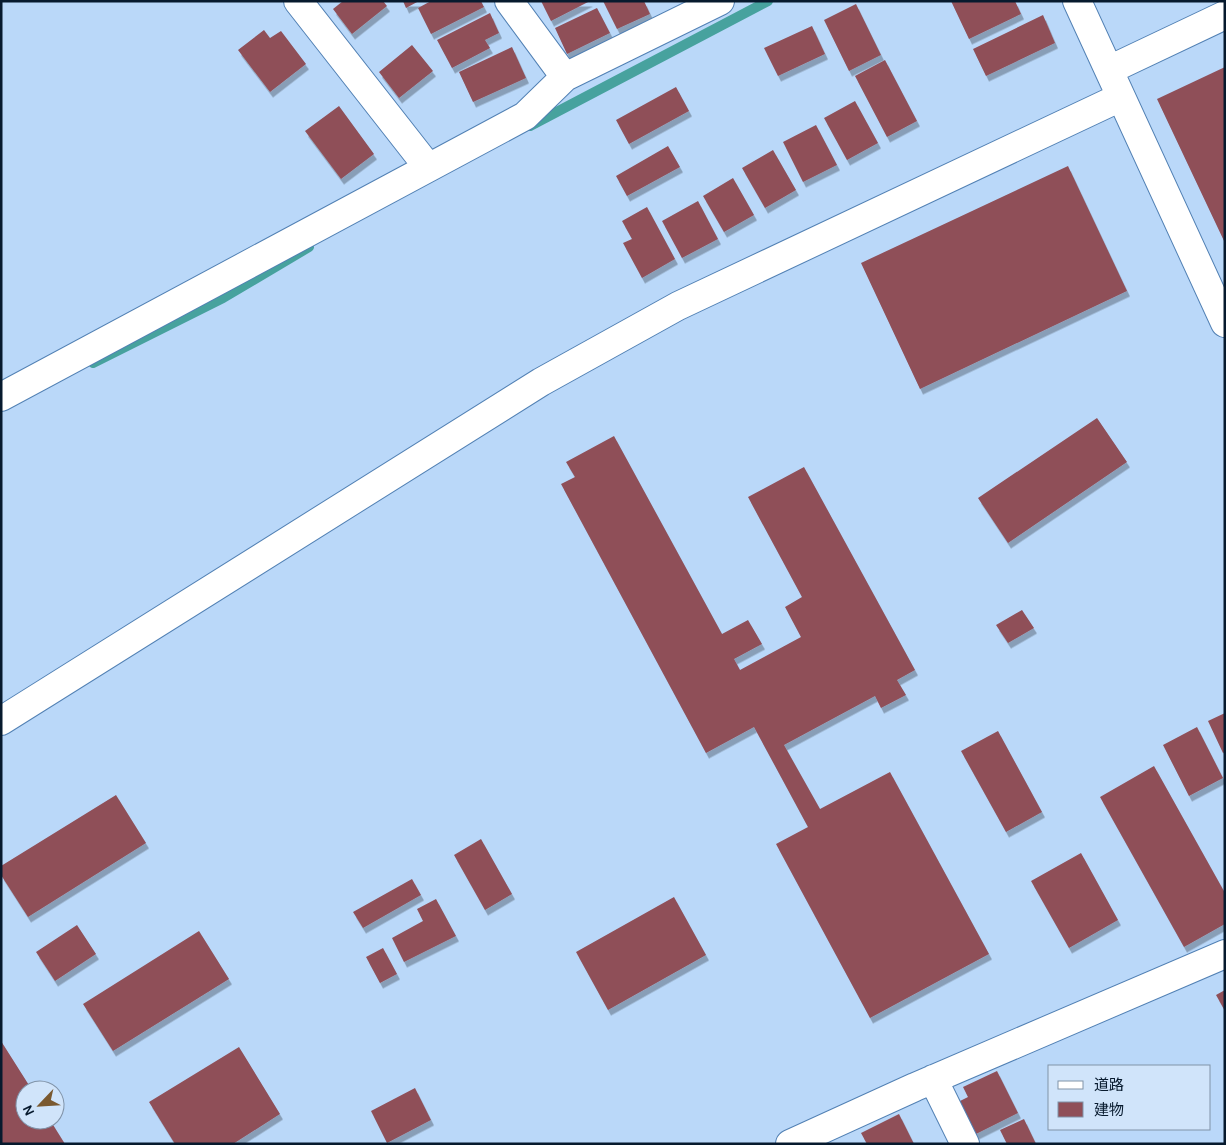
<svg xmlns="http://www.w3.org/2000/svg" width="1226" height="1145" viewBox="0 0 1226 1145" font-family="Karla,'Noto Sans JP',sans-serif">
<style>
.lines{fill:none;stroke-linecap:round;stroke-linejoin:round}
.stream{stroke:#47a29e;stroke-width:10}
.building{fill:#8f4f58;filter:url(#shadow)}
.minor-casing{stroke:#5281b4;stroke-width:30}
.minor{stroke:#fff;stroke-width:28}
</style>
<defs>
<filter id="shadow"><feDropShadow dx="3" dy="5.5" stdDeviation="0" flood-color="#0004"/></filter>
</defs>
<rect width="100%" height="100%" fill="#bad8f9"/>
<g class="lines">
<path class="stream" d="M 530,126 L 768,1
M 93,363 L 223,298 L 309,247"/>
</g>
<path class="building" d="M 343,1 L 383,1 L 387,6 L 352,34 L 333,9 Z
M 403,1 L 419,1 L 406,8 Z
M 431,1 L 481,1 L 484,7 L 431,34 L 418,8 Z
M 541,1 L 590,1 L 551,21 Z
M 603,1 L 644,1 L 650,14 L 617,29 Z
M 951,1 L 1015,1 L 1021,14 L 969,39 Z
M 856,4 L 881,55 L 849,71 L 824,20 Z
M 597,8 L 610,33 L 567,54 L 555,28 Z
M 490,13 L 499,33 L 485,40 L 490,48 L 452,68 L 437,40 Z
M 1043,15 L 1055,43 L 986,76 L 973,49 Z
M 812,26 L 825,54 L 778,76 L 764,48 Z
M 264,30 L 270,38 L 281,31 L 306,64 L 270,92 L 238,50 Z
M 412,45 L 433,71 L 399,98 L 379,72 Z
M 512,47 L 526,78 L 473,102 L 459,72 Z
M 885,60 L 917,121 L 887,137 L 855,76 Z
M 1225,67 L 1225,243 L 1157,99 Z
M 676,87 L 689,111 L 629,144 L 616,120 Z
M 855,101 L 878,143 L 847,160 L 824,118 Z
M 339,106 L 374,154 L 341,179 L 305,131 Z
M 816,125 L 837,165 L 803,182 L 783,142 Z
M 668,146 L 680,167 L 627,196 L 616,176 Z
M 773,150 L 796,190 L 765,208 L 742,168 Z
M 1068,166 L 1127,291 L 920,389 L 861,263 Z
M 733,178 L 754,215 L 724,232 L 703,196 Z
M 698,201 L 718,239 L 682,258 L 662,221 Z
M 647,207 L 675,259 L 642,278 L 623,243 L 632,239 L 622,221 Z
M 1097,418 L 1127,462 L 1008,543 L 978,498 Z
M 614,436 L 722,634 L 748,620 L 762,644 L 734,659 L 740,670 L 801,637 L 785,607 L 802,597 L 748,497 L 804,467 L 915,670 L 897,680 L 906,695 L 881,708 L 875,696 L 784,745 L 820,809 L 890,772 L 989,954 L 870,1018 L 776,844 L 808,827 L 754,727 L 706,753 L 561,484 L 575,477 L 566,462 Z
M 1022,610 L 1034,628 L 1008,643 L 996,625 Z
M 1225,713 L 1225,752 L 1223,753 L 1208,721 Z
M 1197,727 L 1223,778 L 1189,796 L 1163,745 Z
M 998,731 L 1042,812 L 1006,832 L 961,751 Z
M 1154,766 L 1225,893 L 1225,924 L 1184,947 L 1100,797 Z
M 116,795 L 146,843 L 28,917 L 1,875 L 1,866 Z
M 481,839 L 512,894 L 485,910 L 454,855 Z
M 1081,853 L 1118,920 L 1069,948 L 1031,881 Z
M 412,879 L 421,895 L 363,928 L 353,912 Z
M 674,897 L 706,955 L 608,1010 L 576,952 Z
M 436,899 L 456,936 L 404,962 L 392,938 L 423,921 L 417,909 Z
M 77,925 L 96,954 L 55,981 L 36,952 Z
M 199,931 L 229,979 L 113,1051 L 83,1004 Z
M 383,948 L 397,974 L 380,983 L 366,957 Z
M 1225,990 L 1225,1011 L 1216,995 Z
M 1,1041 L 32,1090 L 25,1090 L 25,1120 L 50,1120 L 65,1144 L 1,1144 Z
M 239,1047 L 280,1114 L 233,1144 L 175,1144 L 149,1102 Z
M 997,1071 L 1018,1113 L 970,1137 L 954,1104 L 968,1097 L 963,1087 Z
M 415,1088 L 431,1120 L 387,1143 L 371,1111 Z
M 899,1114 L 914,1144 L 867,1144 L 861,1133 Z
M 1024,1119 L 1036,1144 L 1007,1144 L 1000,1130 Z"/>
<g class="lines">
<defs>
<path id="minor" d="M 298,1 L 428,167
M 509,1 L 565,77
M 1077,1 L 1225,323
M 1109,70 L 1225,15
M 1,397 L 525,116 L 565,77 L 720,1
M 1,721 L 541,382 L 678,306 L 1121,97
M 933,1079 L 965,1144
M 790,1144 L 915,1087 L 1225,954"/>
</defs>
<use href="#minor" class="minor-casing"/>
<use href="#minor" class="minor"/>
</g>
<rect width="1226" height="1145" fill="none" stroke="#071a2e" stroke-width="5"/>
<rect x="1048" y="1065" width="162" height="65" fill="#d0e4fa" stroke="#8093a8"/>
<rect x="1058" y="1081" width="25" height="8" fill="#ffffff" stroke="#8093a8"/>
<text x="1094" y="1090" font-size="15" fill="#071a2e">道路</text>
<rect x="1058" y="1102" width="25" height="15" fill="#8f4f58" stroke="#8093a8"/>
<text x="1094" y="1115" font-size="15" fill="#071a2e">建物</text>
<g transform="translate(40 1105) rotate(245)"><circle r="24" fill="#d0e4fa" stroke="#8093a8"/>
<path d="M0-4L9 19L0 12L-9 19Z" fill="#7a592f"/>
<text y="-8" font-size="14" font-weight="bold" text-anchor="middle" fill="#071a2e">N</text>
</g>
</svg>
